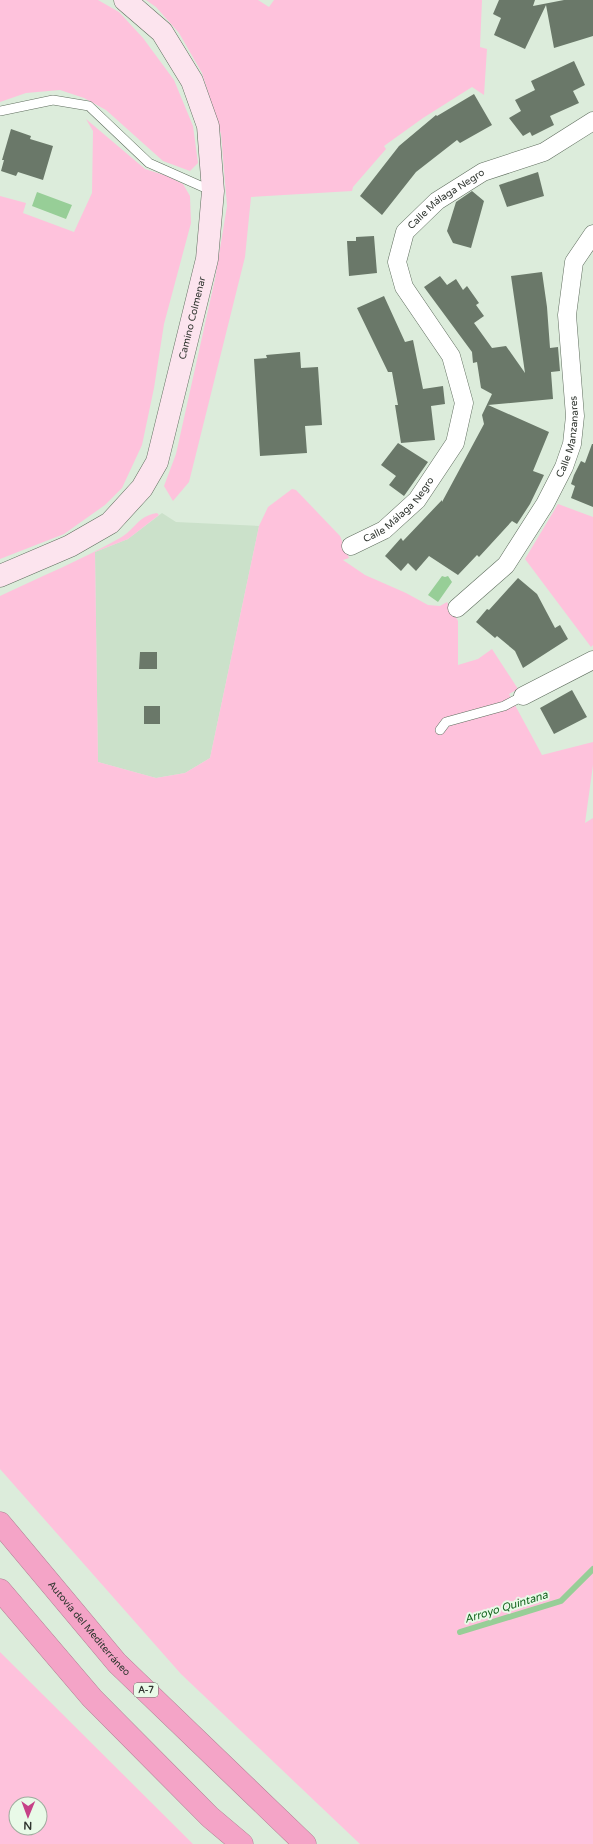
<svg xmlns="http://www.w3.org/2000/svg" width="593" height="1844" viewBox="0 0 593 1844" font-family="'Varela Round',sans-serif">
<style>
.built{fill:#cbe1ca}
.green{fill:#fec2dc;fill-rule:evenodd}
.water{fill:#97ce97}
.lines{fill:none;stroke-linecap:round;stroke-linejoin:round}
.stream{stroke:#97ce97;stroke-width:6}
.building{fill:#6a7869}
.service-casing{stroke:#5f6d5e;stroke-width:10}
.minor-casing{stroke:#5f6d5e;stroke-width:19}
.secondary-casing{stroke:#5f6d5e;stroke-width:23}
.motorway-casing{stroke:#af7e92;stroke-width:23}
.service{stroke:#fff;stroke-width:9}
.minor{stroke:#fff;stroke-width:18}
.secondary{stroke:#fce4ee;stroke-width:22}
.motorway{stroke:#f4a4c7;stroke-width:22}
.labels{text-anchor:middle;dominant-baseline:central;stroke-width:4;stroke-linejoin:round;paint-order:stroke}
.shield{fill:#e9fae8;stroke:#687167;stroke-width:1}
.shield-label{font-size:9px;font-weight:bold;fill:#303630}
.street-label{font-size:10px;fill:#303630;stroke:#e9fae8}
.water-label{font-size:11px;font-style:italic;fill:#15641f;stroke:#e9fae8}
</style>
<rect width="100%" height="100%" fill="#dcecdb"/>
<path class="built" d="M 162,513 L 176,522 L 259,526 L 210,758 L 185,773 L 156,778 L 98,762 L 95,552 L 128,539 Z"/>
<path class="green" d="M 0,0 L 98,0 L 119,12 L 143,38 L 174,80 L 193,126 L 198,163 L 190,171 L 163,161 L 106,110 L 84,98 L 60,90 L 26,93 L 0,102 Z
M 146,0 L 258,0 L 269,7 L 274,0 L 482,0 L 480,47 L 487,49 L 484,95 L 472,87 L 423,118 L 384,146 L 386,149 L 353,187 L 352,191 L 251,197 L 245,257 L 189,482 L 173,501 L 164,486 L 176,454 L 215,279 L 227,206 L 221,134 L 202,73 L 179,33 L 156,7 Z
M 86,119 L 145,169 L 167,176 L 183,184 L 190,196 L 191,223 L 164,324 L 154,388 L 142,445 L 122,488 L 105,505 L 64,534 L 0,559 L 0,196 L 26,203 L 23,213 L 74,232 L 92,193 L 93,131 Z
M 292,489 L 296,490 L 340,536 L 349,558 L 343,560 L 365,575 L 406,593 L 428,605 L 440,606 L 447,602 L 458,621 L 458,665 L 478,659 L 492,649 L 518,689 L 509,694 L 542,755 L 593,742 L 593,765 L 585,823 L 593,818 L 593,1844 L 360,1844 L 181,1674 L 0,1469 L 0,596 C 40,577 81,560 120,538 C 136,529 136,517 157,513 L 159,515 L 128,539 L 95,552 L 98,762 L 156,778 L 185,773 L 210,758 L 259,526 L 268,507 Z
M 558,504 L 593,517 L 593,645 L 591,647 L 525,559 Z
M 0,1652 L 193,1844 L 0,1844 ZM 16,1804 L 40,1804 L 40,1828 L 16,1828 Z"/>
<path class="water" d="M 37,192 L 72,205 L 66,219 L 32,206 Z
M 442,576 L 445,577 L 448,576 L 452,582 L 438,602 L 428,595 Z"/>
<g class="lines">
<path class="stream" d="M 460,1632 L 561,1601 L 593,1569"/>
</g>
<path class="building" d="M 499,0 L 535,0 L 533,6 L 564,0 L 593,0 L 593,36 L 554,48 L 546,5 L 525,49 L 494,35 L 501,18 L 493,14 Z
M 574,61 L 585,85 L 573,91 L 579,103 L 550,116 L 554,125 L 532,136 L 530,132 L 523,136 L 509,118 L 521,111 L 515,100 L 535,90 L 531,81 Z
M 474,94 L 492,125 L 460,143 L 457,140 L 416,172 L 382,215 L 360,196 L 399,146 L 436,115 L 437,116 Z
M 11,129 L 31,136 L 30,139 L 53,146 L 43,180 L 18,172 L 16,176 L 1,171 L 4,160 L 2,160 Z
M 538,172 L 544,196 L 507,207 L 499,185 Z
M 472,191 L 484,201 L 471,248 L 453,243 L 447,231 L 456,202 Z
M 374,236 L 377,273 L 349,276 L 347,241 L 356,241 L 356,237 Z
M 542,272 L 547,307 L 550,348 L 558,347 L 560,371 L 551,372 L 553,399 L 488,405 L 549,432 L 533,471 L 544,475 L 530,504 L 517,524 L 512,521 L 479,557 L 477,555 L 458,575 L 429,556 L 416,571 L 408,563 L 401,571 L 385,556 L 401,538 L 403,541 L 442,500 L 442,502 L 484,424 L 482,415 L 492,394 L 481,388 L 477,362 L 473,363 L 472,352 L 424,287 L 440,276 L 447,285 L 456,279 L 463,290 L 467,286 L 479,303 L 476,305 L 484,316 L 474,323 L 492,348 L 506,346 L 525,373 L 511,276 Z
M 384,296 L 405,342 L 413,340 L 423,389 L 443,386 L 445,404 L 431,406 L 435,440 L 401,443 L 395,405 L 398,405 L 392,372 L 388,372 L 357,308 Z
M 300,352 L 301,368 L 318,367 L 322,425 L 305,426 L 307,453 L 260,456 L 254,359 L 267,358 L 266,355 Z
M 398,443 L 428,462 L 404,496 L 389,485 L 396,476 L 381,465 Z
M 592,444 L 593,444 L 593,507 L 571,498 L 575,486 L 571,484 L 574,475 L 581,461 L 585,463 Z
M 518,578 L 537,594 L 555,628 L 560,625 L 568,639 L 523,668 L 515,651 L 497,636 L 495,638 L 476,622 L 487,609 L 489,610 Z
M 140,652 L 157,652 L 157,669 L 139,669 Z
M 572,690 L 587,717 L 554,734 L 540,708 Z
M 144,706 L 160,706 L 160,724 L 144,724 Z"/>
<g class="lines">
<defs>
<path id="service" d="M 0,111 L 53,100 L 89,106 L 149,163 L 212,191
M 440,730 L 446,722 L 504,706 L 523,696"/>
<g id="minor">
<path id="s1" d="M 351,546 L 384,530 L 417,500 L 455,443 L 464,403 L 451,356 L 404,287 L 397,262 L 405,232 L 437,201 L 483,172 L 544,152 L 593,121"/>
<path id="s2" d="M 457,608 L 506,565 L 545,504 L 564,467 L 572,444 L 575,416 L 567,315 L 574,262 L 593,234"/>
<path d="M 523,696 L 593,660"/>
</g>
<g id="secondary">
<path id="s3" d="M 0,576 L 70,546 L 110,523 L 142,488 L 157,462 L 207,259 L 213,191 L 208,126 L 192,81 L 162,32 L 125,0"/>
</g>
<g id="motorway">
<path id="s4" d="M 0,1523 L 117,1663 L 305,1844"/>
<path d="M 0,1590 L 92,1698 L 210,1817 L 242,1844"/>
</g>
</defs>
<use href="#service" class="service-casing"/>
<use href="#minor" class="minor-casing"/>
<use href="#secondary" class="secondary-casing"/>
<use href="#motorway" class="motorway-casing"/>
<use href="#service" class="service"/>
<use href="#minor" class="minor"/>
<use href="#secondary" class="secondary"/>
<use href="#motorway" class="motorway"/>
</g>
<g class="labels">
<rect class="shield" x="134" y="1683" width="24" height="14" rx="3"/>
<g class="shield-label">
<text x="146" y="1690">A-7</text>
</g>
<g class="street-label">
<text stroke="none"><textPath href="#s1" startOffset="433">Calle Málaga Negro</textPath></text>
<text stroke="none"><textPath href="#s3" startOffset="348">Camino Colmenar</textPath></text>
<text stroke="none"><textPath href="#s2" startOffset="210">Calle Manzanares</textPath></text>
<text stroke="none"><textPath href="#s1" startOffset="61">Calle Málaga Negro</textPath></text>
<text stroke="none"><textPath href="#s4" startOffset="138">Autovía del Mediterráneo</textPath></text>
</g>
<g class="water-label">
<text transform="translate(506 1607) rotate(-17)">Arroyo Quintana</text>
</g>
</g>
<g transform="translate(28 1816) rotate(181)"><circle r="19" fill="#e9fae8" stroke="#9fac9e"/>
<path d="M0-3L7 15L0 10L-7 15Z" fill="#c64287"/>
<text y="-6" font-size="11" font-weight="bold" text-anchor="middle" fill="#303630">N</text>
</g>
</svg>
